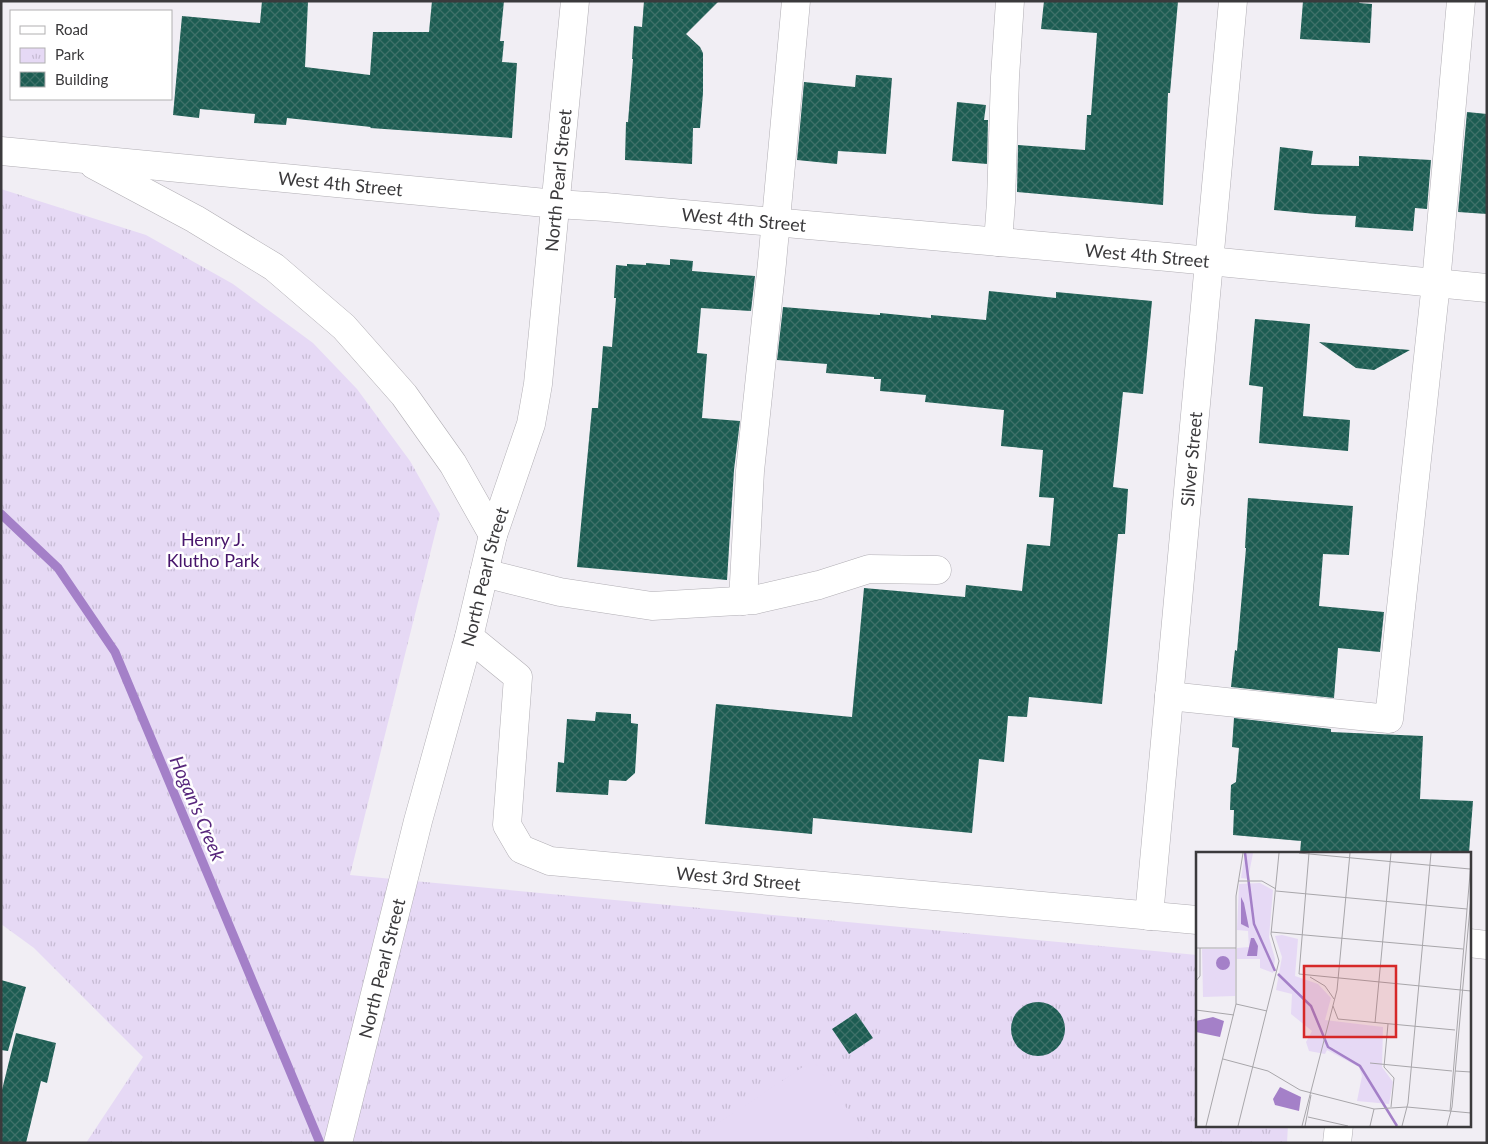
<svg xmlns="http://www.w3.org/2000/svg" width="1488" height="1144" viewBox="0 0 1488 1144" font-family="Lato,sans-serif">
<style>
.park{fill:url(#park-tufts)}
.pitch{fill:#e6d9f5}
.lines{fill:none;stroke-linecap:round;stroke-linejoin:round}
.stream{stroke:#a480c8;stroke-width:9}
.building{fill:url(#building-cross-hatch)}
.minor-casing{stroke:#b1aeb4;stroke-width:29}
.minor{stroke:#fff;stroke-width:28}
.labels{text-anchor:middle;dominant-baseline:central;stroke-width:5;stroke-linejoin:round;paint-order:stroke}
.street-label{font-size:18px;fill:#3b3a3c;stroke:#fff}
.park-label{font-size:18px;fill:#47156b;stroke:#fff}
.water-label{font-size:19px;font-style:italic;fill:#57267c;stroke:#fff}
.inset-river{fill:none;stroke:#a480c8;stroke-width:2.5}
.inset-road{fill:none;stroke:#a8a6aa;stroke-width:1}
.view{fill:#d62828;fill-opacity:0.15;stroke:#d62828;stroke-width:2.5}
.inset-edge{fill:none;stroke:#3b3a3c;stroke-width:2.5}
</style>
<defs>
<pattern id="park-tufts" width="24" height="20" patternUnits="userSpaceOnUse" patternTransform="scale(1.25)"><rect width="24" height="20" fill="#e6d9f5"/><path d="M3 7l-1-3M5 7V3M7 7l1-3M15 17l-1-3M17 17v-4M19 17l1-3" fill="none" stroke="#c6bbd3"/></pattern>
<pattern id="building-cross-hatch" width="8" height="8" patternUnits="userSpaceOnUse" patternTransform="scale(1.25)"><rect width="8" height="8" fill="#1c5c52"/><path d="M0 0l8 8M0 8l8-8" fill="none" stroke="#3e7169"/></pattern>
</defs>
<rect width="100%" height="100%" fill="#f1eef4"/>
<path class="park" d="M 1,189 L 146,235 L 233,284 L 313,343 L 357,389 L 410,461 L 440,514 L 350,875 L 1197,955 L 1197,1125 L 1288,1125 L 1287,1143 L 86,1143 L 143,1057 L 34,948 L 1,924 Z"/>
<path class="pitch" d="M 813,1060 L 871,1143 L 689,1143 Z"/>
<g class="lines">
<path class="stream" d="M 1,514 L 58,568 L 115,652 L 320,1143"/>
</g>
<path class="building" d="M 262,1 L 308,1 L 305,67 L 370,75 L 373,32 L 429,32 L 432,1 L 504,1 L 500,41 L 504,41 L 502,62 L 517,63 L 512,138 L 370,128 L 371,127 L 287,118 L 286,125 L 254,123 L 255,114 L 200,109 L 199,118 L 173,115 L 182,16 L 260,23 Z
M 644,1 L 719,1 L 686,34 L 700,47 L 703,53 L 703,93 L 700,128 L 693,128 L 692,164 L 625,160 L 626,122 L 628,122 L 633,59 L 632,59 L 634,26 L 642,27 Z
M 1044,1 L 1178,1 L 1170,93 L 1168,93 L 1163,205 L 1017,192 L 1018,145 L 1085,150 L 1087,115 L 1091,115 L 1097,33 L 1041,29 Z
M 1303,1 L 1360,1 L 1359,3 L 1372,4 L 1370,43 L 1300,39 Z
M 856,75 L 892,78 L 886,154 L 838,151 L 837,164 L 797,160 L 804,82 L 855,87 Z
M 957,102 L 986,105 L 984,120 L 988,120 L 987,164 L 952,161 Z
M 1467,112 L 1487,114 L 1487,214 L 1458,212 Z
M 1280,147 L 1313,151 L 1311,165 L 1359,166 L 1359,156 L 1431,160 L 1427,209 L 1415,208 L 1413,231 L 1355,227 L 1356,216 L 1316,214 L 1274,210 Z
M 670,259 L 693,261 L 692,271 L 755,276 L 751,311 L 701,308 L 697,353 L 707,354 L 702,418 L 740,421 L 734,470 L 727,580 L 577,567 L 592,408 L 598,408 L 603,346 L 612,347 L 616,298 L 614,298 L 616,265 L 627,266 L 627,264 L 646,265 L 646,263 L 670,265 Z
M 989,291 L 1056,298 L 1056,292 L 1152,301 L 1143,394 L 1123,392 L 1113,487 L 1128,489 L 1125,534 L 1118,534 L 1102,704 L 1029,697 L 1027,717 L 1008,716 L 1004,762 L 979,759 L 972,833 L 813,818 L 812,834 L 705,824 L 716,704 L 852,717 L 864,588 L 965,597 L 966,585 L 1022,591 L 1027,544 L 1050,546 L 1054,498 L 1039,497 L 1043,450 L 1001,446 L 1004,410 L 925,402 L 926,395 L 880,391 L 881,379 L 874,379 L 874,377 L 826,373 L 827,364 L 777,360 L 783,307 L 880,315 L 880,313 L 931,318 L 931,315 L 986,320 Z
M 1255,319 L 1310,324 L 1303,416 L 1350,420 L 1348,451 L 1259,443 L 1263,387 L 1249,385 Z
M 1319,342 L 1410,350 L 1374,370 L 1356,368 Z
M 1248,498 L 1353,506 L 1349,555 L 1323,554 L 1319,606 L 1384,612 L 1380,652 L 1338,648 L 1334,698 L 1231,687 L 1235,650 L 1237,651 L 1246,548 L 1245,548 Z
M 596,712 L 631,714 L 631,723 L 638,724 L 635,773 L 626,781 L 609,780 L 608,795 L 556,792 L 558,762 L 564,763 L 567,719 L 595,721 Z
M 1234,718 L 1331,729 L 1331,732 L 1423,736 L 1420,799 L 1473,801 L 1469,853 L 1300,853 L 1301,841 L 1233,835 L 1234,810 L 1230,810 L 1231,785 L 1236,782 L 1239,748 L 1232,747 Z
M 1,980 L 26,987 L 8,1051 L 1,1050 Z
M1011 1029a27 27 0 1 1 54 0a27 27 0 1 1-54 0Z
M 856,1013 L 873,1038 L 849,1054 L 832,1029 Z
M 16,1033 L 56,1043 L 47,1083 L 41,1081 L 26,1143 L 1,1143 L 1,1094 Z"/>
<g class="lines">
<defs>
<g id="minor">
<path id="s1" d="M 1,151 L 556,204 L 605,207 L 1168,257 L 1487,288"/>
<path d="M 94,165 L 195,219 L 274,267 L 344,327 L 404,395 L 453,464 L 493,535"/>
<path d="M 998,242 L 1001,202 L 1005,77 L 1010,1"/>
<path d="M 484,573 L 560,592 L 652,606 L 754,600 L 819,585 L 869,569 L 937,570"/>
<path d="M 743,601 L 750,471 L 772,263 L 796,1"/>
<path id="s2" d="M 469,637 L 518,677 L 507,825 L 521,849 L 550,861 L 1197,920"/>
<path d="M 1169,696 L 1389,719 L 1436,283 L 1461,1"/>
<path id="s3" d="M 1149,916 L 1233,1"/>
<path d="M 1469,943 L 1487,945"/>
<path id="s4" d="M 338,1143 L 418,821 L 469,637 L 493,535 L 531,424 L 538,384 L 575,1"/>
<path d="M 1337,1143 L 1339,1125"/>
</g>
</defs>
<use href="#minor" class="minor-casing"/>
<use href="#minor" class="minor"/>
</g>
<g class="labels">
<g class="street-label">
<text stroke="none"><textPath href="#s4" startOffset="990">North Pearl Street</textPath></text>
<text stroke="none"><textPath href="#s1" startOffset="341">West 4th Street</textPath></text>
<text stroke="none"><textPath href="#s1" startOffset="746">West 4th Street</textPath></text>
<text stroke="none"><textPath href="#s1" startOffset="1151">West 4th Street</textPath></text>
<text stroke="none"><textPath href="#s3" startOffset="459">Silver Street</textPath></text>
<text stroke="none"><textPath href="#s4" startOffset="585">North Pearl Street</textPath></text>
<text stroke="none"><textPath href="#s2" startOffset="460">West 3rd Street</textPath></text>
<text stroke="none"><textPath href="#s4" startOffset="180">North Pearl Street</textPath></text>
</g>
<g class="park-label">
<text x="213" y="539">Henry J.<tspan x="213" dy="21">Klutho Park</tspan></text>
</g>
<g class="water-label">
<text transform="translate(198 808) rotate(67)">Hogan's Creek</text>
</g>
</g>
<g transform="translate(1196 852)">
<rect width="275" height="275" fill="#f1eef4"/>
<path d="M 49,1 L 57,1 L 52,27 L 45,26 ZM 64,31 L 77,38 L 73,85 L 79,107 L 77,121 L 64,116 L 64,107 L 41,107 L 41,96 L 53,95 L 52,79 L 41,78 L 43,32 ZM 86,83 L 102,87 L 99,124 L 122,132 L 135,146 L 129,168 L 187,175 L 186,215 L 197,230 L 193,252 L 161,249 L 166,224 L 163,215 L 131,198 L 129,202 L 113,199 L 110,190 L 116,179 L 95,162 L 96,142 L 80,138 L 86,105 L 79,84 ZM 6,97 L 39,97 L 39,144 L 7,145 Z" fill="#e6d9f5"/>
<path d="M9 132a7 7 0 1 1 14 0a7 7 0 1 1-14 0ZM150 188a7 7 0 1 1 14 0a7 7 0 1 1-14 0Z" fill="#e6d9f5"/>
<path d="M 45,45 L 48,51 L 53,76 L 45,72 ZM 55,86 L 58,86 L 62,94 L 61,104 L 51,104 ZM20 111a7 7 0 1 1 14 0a7 7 0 1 1-14 0ZM 17,165 L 28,169 L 24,185 L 0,180 L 0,169 ZM 84,235 L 105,245 L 103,259 L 79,253 L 77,247 Z" fill="#a480c8"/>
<path class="inset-river" d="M 49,1 L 58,72 L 79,119M 82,122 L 115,154 L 132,195 L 164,214 L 201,274"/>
<path class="inset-road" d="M 103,1 L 274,17M 113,1 L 103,122 L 275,139M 42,29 L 66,29 L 80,37M 80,39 L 271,57M 75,80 L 267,97M 0,96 L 40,96M 114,125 L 129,134 L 138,147M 0,129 L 4,124 L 4,96M 40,152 L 71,159M 137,154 L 142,167 L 259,178M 0,158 L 38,163M 179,171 L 195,1M 192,172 L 188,215 L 198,226 L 195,255M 27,207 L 72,219 L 104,238 L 178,257 L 211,255 L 275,261M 174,211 L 256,219M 259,219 L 275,220M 254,259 L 275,10M 112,265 L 152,274M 10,274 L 40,152 L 40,44 L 47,1M 42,274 L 83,109 L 75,82 L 83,1M 106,274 L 141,138 L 154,1M 109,274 L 115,243M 174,274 L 178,257M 206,274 L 212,251 L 235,1M 251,274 L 256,255 L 275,45"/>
<path class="view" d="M 108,114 L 200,114 L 200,185 L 108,185 Z"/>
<rect width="275" height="275" class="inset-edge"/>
</g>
<rect width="1488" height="1144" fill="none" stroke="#3b3a3c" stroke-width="5"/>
<rect x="10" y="10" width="162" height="90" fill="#ffffff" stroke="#b1b0b1"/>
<rect x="20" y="26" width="25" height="8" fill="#ffffff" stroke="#b1b0b1"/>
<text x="55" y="35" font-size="15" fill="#3b3a3c">Road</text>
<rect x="20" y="48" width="25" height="15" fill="url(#park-tufts)" stroke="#b1b0b1"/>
<text x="55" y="60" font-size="15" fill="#3b3a3c">Park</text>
<rect x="20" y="72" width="25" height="15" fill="url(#building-cross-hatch)" stroke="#b1b0b1"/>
<text x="55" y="85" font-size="15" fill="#3b3a3c">Building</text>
</svg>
